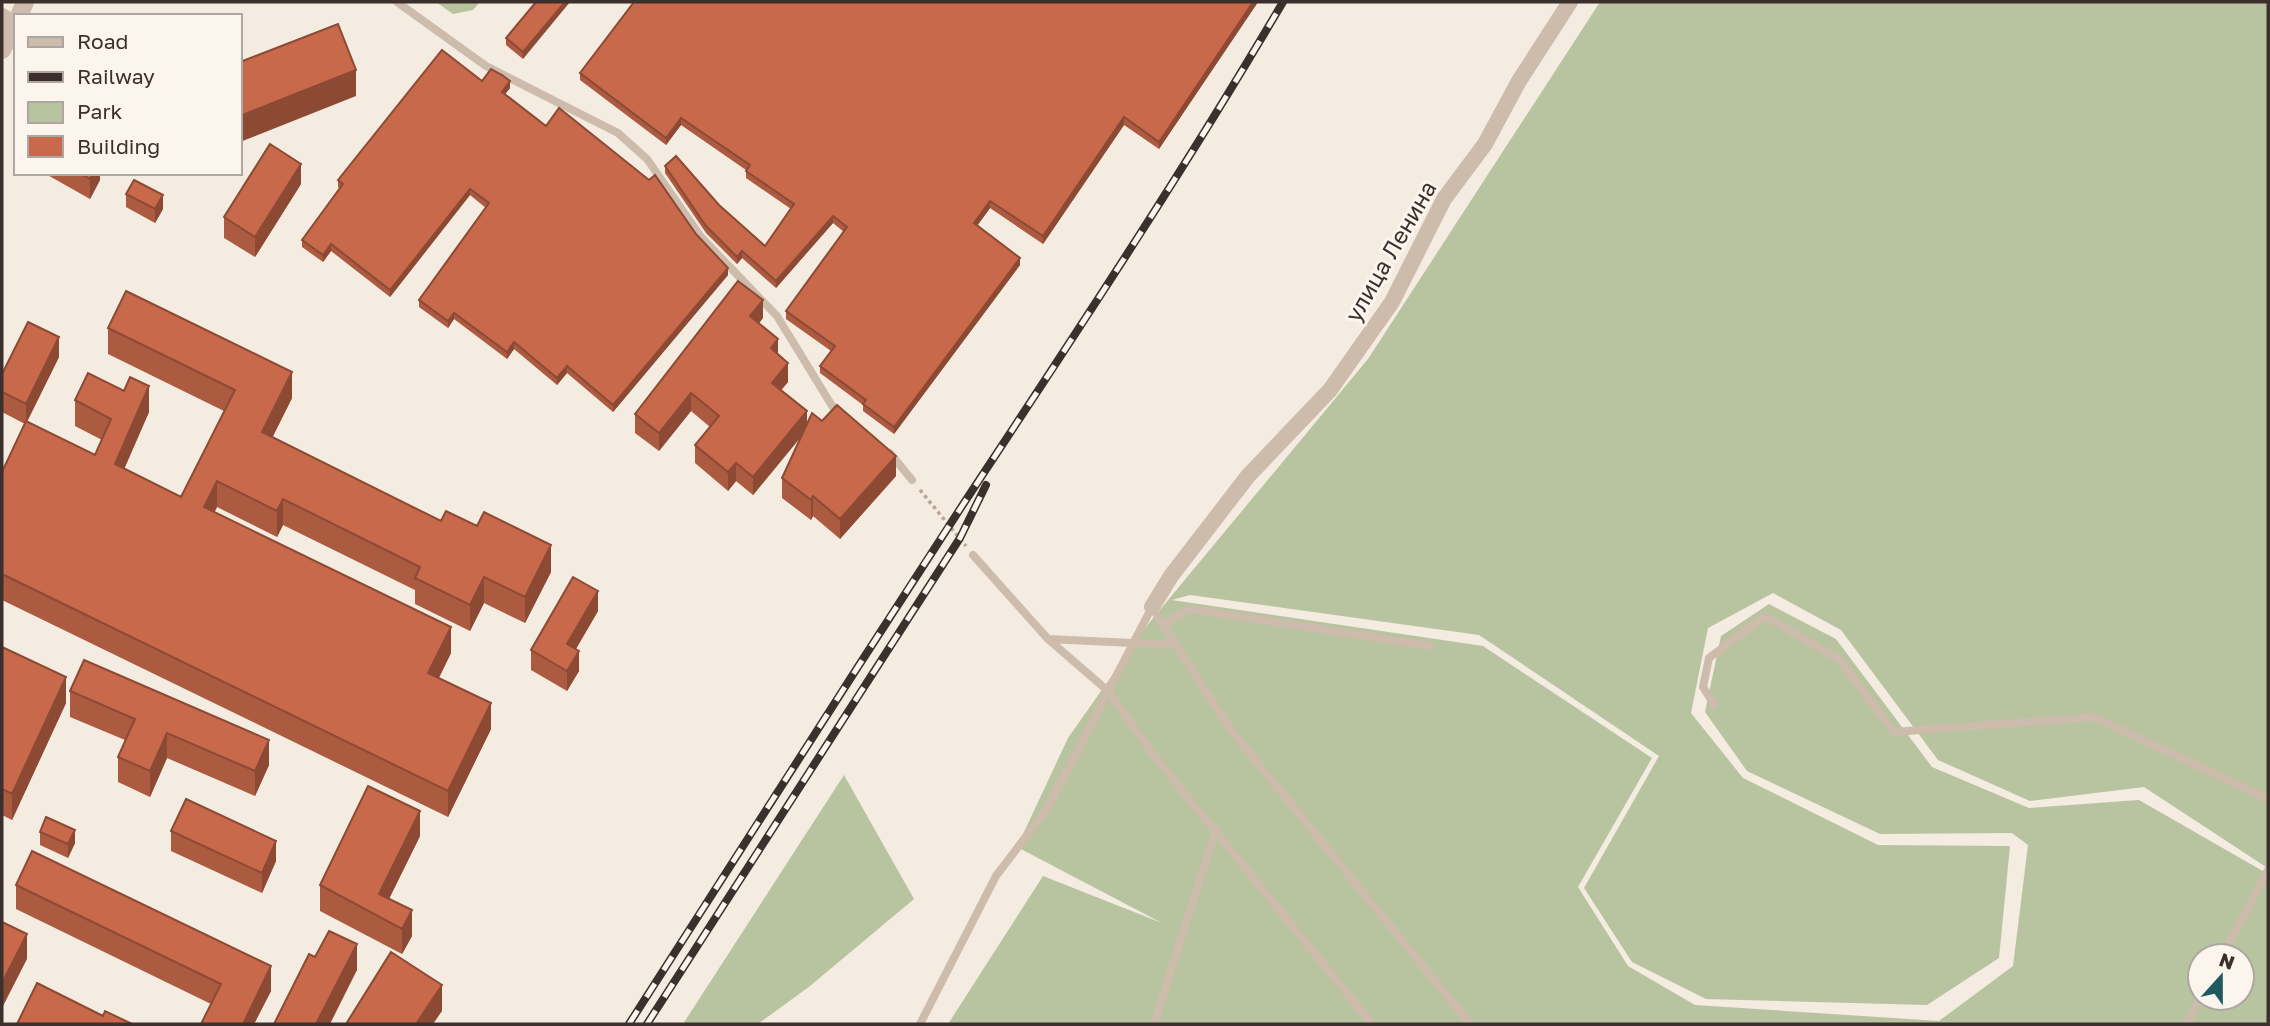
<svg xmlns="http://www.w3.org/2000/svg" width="2270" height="1026" viewBox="0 0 2270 1026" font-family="'Golos Text',sans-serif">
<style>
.green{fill:#b8c4a0;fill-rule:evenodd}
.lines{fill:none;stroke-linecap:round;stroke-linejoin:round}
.path{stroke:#b9a596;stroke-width:3.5;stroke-dasharray:3.5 3.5;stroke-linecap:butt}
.service{stroke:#cdbbac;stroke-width:8}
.minor{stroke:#cdbbac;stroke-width:16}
.tertiary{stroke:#cdbbac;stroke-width:18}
.rail-casing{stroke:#3b302b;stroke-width:8}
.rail{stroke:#fbf5ee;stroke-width:5;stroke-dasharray:16;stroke-linecap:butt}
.wall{fill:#ac5a40}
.shaded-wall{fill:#8c4a34}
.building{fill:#c8694b;stroke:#8c4a34;stroke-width:2}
.labels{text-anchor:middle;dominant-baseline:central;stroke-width:6;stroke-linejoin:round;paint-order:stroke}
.street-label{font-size:23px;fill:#3b302b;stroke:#fbf5ee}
</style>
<rect width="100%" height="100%" fill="#f4ebe1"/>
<path class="green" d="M 436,2 L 480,2 L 473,10 L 453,14 Z
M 1600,2 L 2268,2 L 2268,864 L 2266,867 L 2144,787 L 2030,801 L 1938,760 L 1841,630 L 1773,593 L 1708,628 L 1691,713 L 1743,778 L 1878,845 L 2010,846 L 1999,958 L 1927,1005 L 1706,999 L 1632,962 L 1584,888 L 1659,756 L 1479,635 L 1190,595 L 1172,600 L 1483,646 L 1652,758 L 1578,887 L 1628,966 L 1695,1005 L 1939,1021 L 2013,966 L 2028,845 L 2012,833 L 1880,834 L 1747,771 L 1705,712 L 1721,636 L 1769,604 L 1836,639 L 1932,767 L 2029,808 L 2139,800 L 2268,874 L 2268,1024 L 948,1024 L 1043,876 L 1162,923 L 1017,847 L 1068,738 L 1149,623 L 1368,359 ZM 2200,956 L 2242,956 L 2242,998 L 2200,998 Z
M 844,775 L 914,899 L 810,986 L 758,1024 L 683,1024 Z"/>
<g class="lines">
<path class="path" d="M 920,490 L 966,546"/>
<path class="service" d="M 397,2 L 486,66 L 618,133 L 647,159 L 701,237 L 777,316 L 834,409 L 841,415
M 890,453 L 912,480
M 973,555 L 1048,639 L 1108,691 L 1155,757 L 1372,1024
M 1162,625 L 1189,609 L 1431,646
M 1048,639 L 1174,645
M 1714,704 L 1703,687 L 1709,658 L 1765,616 L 1840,660 L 1894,732 L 2094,717 L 2268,799
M 2222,956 L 2268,870
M 920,1024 L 996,876 L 1047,809 L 1152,607 L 1230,729 L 1470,1024
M 1154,1024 L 1216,829
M 2187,1024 L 2200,998"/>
<path class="minor" d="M 2,16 L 15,24
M 1152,607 L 1171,576 L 1248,476 L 1330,390 L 1392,302 L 1444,199 L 1485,144 L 1519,81 L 1570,2"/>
<path class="tertiary" d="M 19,16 L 25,2
M 2,50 L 16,22"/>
<defs>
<path id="rail" d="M 629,1024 C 740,851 850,678 962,506 C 1072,339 1182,174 1283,2
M 647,1024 L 960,538 L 986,485"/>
</defs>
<use href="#rail" class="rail-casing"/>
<use href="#rail" class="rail"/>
</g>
<path class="wall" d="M 536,2 L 523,59 L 506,45 L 506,38 Z
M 1258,2 L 1159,149 L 1124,125 L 1043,244 L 990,208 L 977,226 L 1020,265 L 894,434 L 863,411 L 863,405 L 820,373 L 820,366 L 831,351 L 786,319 L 786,311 L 844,232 L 833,223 L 776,288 L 742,258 L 737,264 L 706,233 L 665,173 L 665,166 L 719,205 L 765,246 L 791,209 L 746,178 L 746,170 L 681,125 L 666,145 L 580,80 L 580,73 Z
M 482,81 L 510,88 L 505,94 L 546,126 L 696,234 L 728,275 L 613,412 L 567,373 L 557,385 L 514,349 L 507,359 L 454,319 L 448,328 L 419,307 L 419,300 L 486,208 L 470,195 L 390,297 L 331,251 L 323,262 L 302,247 L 302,240 L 339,188 L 338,187 L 338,180 Z
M 44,173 L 100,173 L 100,180 L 90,199 Z
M 301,184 L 255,257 L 224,238 L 224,217 Z
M 126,194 L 163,209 L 155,223 L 126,207 Z
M 763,318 L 759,323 L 778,354 L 788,382 L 781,390 L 807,423 L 822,421 L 896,476 L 840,539 L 813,516 L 811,520 L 782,498 L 782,478 L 801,437 L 753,495 L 736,481 L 728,491 L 695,463 L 695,445 L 710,427 L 691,411 L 659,451 L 635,433 L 635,414 Z
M 108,328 L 292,398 L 272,438 L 441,521 L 551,572 L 525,623 L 484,603 L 470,631 L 415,604 L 415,590 L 283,525 L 277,537 L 217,507 L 214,512 L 451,653 L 439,678 L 491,729 L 448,817 L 2,600 L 2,472 L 25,424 L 2,412 L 2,374 L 59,357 L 27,421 L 95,455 L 102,440 L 75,426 L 75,400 L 149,412 L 124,469 L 181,497 L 224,411 L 108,354 Z
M 598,611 L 576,649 L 579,671 L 567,691 L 531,670 L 531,650 Z
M 2,647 L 66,703 L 12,820 L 2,815 Z
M 70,691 L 269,765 L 255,796 L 167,758 L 150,797 L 118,782 L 118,757 L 125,740 L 70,717 Z
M 171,831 L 276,861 L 262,893 L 171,851 Z
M 40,832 L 75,843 L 68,858 L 40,845 Z
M 420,836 L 389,899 L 412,936 L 402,954 L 320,911 L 320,885 Z
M 16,885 L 271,991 L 254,1024 L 201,1024 L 211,1004 L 16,909 Z"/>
<path class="shaded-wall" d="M 565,2 L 570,2 L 523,59 L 523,52 Z
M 1253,2 L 1258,2 L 1159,149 L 1159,142 Z
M 356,70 L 356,96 L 240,142 L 240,116 Z
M 510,81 L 510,88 L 502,98 L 502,92 Z
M 1124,117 L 1124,125 L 1043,244 L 1043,236 Z
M 681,118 L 681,125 L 666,145 L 666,138 Z
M 301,164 L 301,184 L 255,257 L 255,237 Z
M 93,173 L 100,173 L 100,180 L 90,199 L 90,179 Z
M 470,189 L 470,195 L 390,297 L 390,290 Z
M 163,195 L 163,209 L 155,223 L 155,209 Z
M 990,201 L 990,208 L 974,230 L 974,223 Z
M 833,216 L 833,223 L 776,288 L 776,281 Z
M 331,244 L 331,251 L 323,262 L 323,255 Z
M 742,251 L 742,258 L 737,264 L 737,257 Z
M 1020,258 L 1020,265 L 894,434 L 894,427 Z
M 728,268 L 728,275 L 613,412 L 613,405 Z
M 763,300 L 763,318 L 750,335 L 750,316 Z
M 454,313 L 454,319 L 448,328 L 448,321 Z
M 59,337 L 59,357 L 26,424 L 26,404 Z
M 778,339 L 778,357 L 771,348 Z
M 514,342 L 514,349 L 507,359 L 507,352 Z
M 788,363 L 788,382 L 772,401 L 772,383 Z
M 567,366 L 567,373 L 557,385 L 557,378 Z
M 292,372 L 292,398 L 262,458 L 262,432 Z
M 149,386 L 149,412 L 115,490 L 115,464 Z
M 691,393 L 691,411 L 659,451 L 659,433 Z
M 807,411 L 807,429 L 753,495 L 753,477 Z
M 896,456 L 896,476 L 840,539 L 840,519 Z
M 736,463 L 736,481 L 728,491 L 728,472 Z
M 217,481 L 217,507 L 204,533 L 204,507 Z
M 813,496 L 813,516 L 811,520 L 811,500 Z
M 283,499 L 283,525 L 277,537 L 277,511 Z
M 551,545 L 551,572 L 525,623 L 525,597 Z
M 484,577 L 484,603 L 470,631 L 470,605 Z
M 598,591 L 598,611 L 567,664 L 567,644 Z
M 451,627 L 451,653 L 428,699 L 428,673 Z
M 579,651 L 579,671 L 567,691 L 567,671 Z
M 66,677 L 66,703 L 12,820 L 12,794 Z
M 491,703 L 491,729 L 448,817 L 448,791 Z
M 167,733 L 167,758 L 150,797 L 150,771 Z
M 269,740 L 269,765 L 255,796 L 255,771 Z
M 420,811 L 420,836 L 380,917 L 379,894 Z
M 75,830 L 75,843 L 68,858 L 68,844 Z
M 276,841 L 276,861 L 262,893 L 262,873 Z
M 412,910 L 412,936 L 402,954 L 402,929 Z
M 27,934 L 27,959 L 2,1008 L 2,983 Z
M 357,944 L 357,970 L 330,1024 L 316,1024 Z
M 271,966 L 271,991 L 254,1024 L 243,1024 Z
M 442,985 L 442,1011 L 433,1024 L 416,1024 Z"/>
<path class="building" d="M 536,2 L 565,2 L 523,52 L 506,38 Z
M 634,2 L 1253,2 L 1159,142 L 1124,117 L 1043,236 L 990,201 L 974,223 L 1020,258 L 894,427 L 863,404 L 866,400 L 820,366 L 835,346 L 786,311 L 847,227 L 833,216 L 776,281 L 742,251 L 737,257 L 706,226 L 665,166 L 676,156 L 719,205 L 765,246 L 794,204 L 746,171 L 750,165 L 681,118 L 666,138 L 580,73 Z
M 338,24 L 356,70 L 240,116 L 240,62 Z
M 442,50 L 482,81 L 491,69 L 502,75 L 510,81 L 502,92 L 546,126 L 559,108 L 649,180 L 655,175 L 696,234 L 728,268 L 613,405 L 567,366 L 557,378 L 514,342 L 507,352 L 454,313 L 448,321 L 419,300 L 489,203 L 470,189 L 390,290 L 331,244 L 323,255 L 302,240 L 343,184 L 338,180 Z
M 270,144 L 301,164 L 255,237 L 224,217 Z
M 80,173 L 93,173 L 90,179 Z
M 134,180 L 163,195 L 155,209 L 126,194 Z
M 738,281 L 763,300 L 750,316 L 778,339 L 771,348 L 788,363 L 772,383 L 807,411 L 753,477 L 736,463 L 728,472 L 695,445 L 719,416 L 691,393 L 659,433 L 635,414 Z
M 126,291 L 292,372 L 262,432 L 441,521 L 446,511 L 477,526 L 484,512 L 551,545 L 525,597 L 484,577 L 470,605 L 415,578 L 420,567 L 283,499 L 277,511 L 217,481 L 204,507 L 451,627 L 428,673 L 491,703 L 448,791 L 2,574 L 2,472 L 26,421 L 95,455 L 111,419 L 75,400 L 88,373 L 124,391 L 130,377 L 149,386 L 115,464 L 181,497 L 235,390 L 108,328 Z
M 28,322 L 59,337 L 26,404 L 2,392 L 2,374 Z
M 837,405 L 896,456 L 840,519 L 813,496 L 811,500 L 782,478 L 812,413 L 822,421 Z
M 573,577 L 598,591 L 567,644 L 579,651 L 567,671 L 531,650 Z
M 2,647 L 66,677 L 12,794 L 2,789 Z
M 84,660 L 269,740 L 255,771 L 167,733 L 150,771 L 118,757 L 135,719 L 70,691 Z
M 368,786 L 420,811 L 379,894 L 412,910 L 402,929 L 320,885 Z
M 186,799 L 276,841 L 262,873 L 171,831 Z
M 46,817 L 75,830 L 68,844 L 40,832 Z
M 32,851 L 271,966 L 243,1024 L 201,1024 L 221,984 L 16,885 Z
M 2,922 L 27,934 L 2,983 Z
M 329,931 L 357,944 L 316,1024 L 274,1024 L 309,954 L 315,957 Z
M 391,952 L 442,985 L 416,1024 L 346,1024 Z
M 37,983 L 103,1016 L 105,1011 L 132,1024 L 17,1024 Z"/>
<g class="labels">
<g class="street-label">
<text transform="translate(1390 251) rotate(-60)">улица Ленина</text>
</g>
</g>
<rect width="2270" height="1026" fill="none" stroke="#3b302b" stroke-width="7"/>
<rect x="14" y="14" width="228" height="161" fill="#fbf5ee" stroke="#aea6a0" stroke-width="2"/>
<rect x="28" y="37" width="35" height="10" fill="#cdbbac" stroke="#aea6a0" stroke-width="2"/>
<text x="77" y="49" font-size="21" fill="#3b302b">Road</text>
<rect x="28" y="72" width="35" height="10" fill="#3b302b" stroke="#aea6a0" stroke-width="2"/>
<text x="77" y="84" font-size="21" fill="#3b302b">Railway</text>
<rect x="28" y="102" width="35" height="21" fill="#b8c4a0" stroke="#aea6a0" stroke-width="2"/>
<text x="77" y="119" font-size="21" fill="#3b302b">Park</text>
<rect x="28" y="136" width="35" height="21" fill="#c8694b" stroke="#aea6a0" stroke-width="2"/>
<text x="77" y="154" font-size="21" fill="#3b302b">Building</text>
<g transform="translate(2221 977) rotate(21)"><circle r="33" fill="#fbf5ee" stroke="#aea6a0" stroke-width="2"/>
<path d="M0-5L12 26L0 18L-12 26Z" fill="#1f5a5e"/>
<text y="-10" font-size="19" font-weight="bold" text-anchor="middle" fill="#3b302b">N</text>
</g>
</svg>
